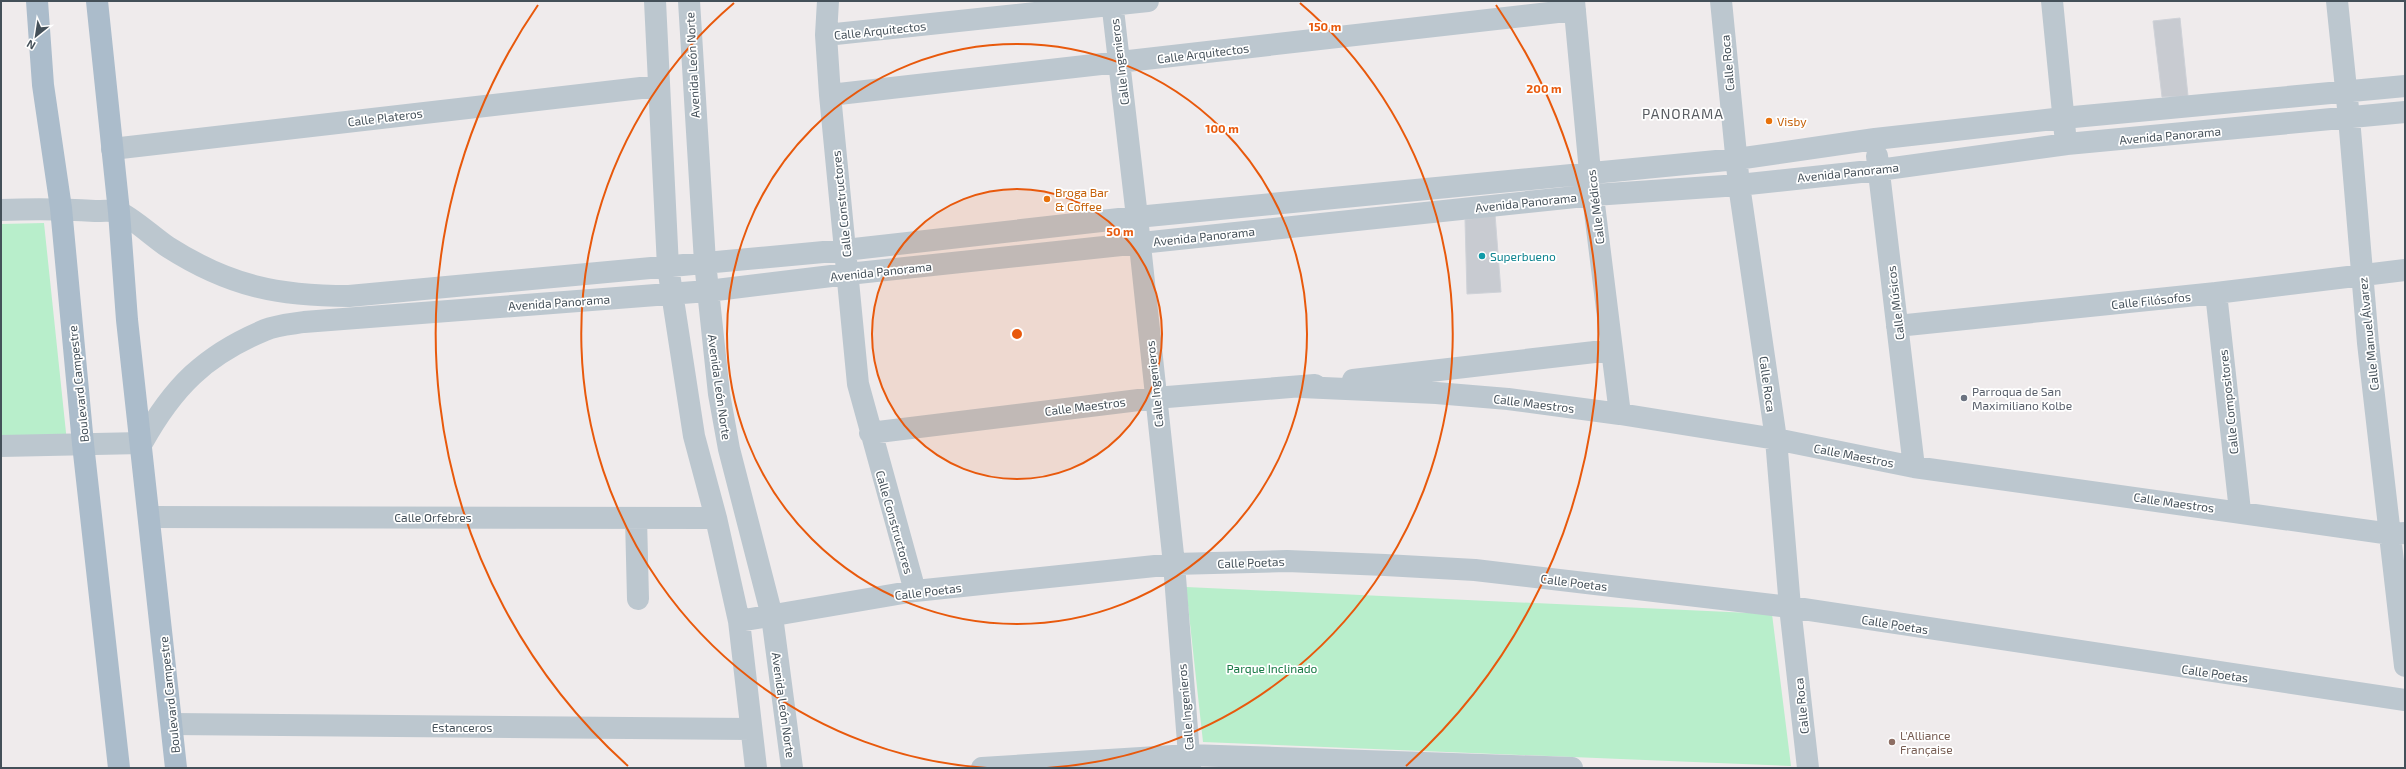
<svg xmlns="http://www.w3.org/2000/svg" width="2406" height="769" viewBox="0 0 2406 769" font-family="'Exo 2',sans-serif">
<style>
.green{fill:#b8eecb}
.building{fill:#c8cbd1;stroke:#cfd2d8}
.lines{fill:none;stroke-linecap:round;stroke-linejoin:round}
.minor{stroke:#bcc7cf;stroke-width:22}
.major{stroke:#abbccb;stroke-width:22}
.ring{fill:none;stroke:#e8590c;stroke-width:2}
.food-dot{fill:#e8710a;stroke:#fff;stroke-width:1.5}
.culture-dot{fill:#0f9aa8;stroke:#fff;stroke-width:1.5}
.worship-dot{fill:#6b7280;stroke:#fff;stroke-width:1.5}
.education-dot{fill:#8d6e63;stroke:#fff;stroke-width:1.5}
.labels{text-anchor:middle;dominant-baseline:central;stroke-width:3.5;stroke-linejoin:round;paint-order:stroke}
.street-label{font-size:12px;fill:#445059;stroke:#fff}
.food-label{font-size:12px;fill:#c56008;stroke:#fff;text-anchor:start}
.culture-label{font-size:12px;fill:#0d838f;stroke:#fff;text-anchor:start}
.worship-label{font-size:12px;fill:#5b616d;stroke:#fff;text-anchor:start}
.park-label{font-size:12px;fill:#167944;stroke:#fff}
.education-label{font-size:12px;fill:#785e54;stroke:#fff;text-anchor:start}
.quarter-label{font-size:14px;letter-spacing:1px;fill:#585c61;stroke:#fff}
.centre{fill:#e8590c;stroke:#fff;stroke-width:2}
.ring-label{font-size:12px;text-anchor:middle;font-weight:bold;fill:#e8590c;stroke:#fff;stroke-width:3.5;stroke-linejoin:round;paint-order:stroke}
</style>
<rect width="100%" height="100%" fill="#efebec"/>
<path class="green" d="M 44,223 L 67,442 L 1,444 L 1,224 Z
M 1186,587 L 1772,614 L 1791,766 L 1203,742 Z"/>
<path class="building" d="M 2180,18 L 2188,96 L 2162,97 L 2153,21 Z
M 1495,214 L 1501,292 L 1467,294 L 1465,220 Z"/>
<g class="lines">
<path class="minor" d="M 655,1 L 668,267 L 694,436 L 716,518 L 739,621 L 756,768
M 689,1 L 705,262 L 719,394 L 729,449 L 772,616 L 792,768
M 828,1 L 826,35 L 830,95 L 858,384 L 915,591
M 1112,1 L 1137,217 L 1174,564 L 1190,768
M 1574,1 L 1590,172 L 1620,414
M 1721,1 L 1739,185 L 1776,439 L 1790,607 L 1808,768
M 2052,1 L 2065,133
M 2337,1 L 2349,118 L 2368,343 L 2405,666
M 826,35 L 1148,1
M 830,95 L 1575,10
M 112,149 L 658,86
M 1877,156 L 1914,467
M 1,210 C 32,209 63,209 95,211 C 102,211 112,210 119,212 C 129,215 157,240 168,247 C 229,286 278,296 349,296 L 845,250 L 1137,217 L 1737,159 L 1875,139 L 2063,118 L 2405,86
M 2216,293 L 2240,511
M 1897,326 L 2216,293 L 2405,270
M 1353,380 L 1612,350
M 1301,387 L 1436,393 L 1508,399 L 1620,414 L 1776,439 L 1914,467 L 2391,534 L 2405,533
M 870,433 L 1155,398 L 1315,385
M 1,446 L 142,443 C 173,387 205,355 265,330 C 277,325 292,324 304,322 L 708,291 L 848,274 L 1594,195 L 1739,185 L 1879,170 L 2067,144 L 2405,112
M 149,517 L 716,518
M 636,518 L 638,599
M 739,621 L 915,591 L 1174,564 L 1287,561 L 1385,565 L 1475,570 L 1790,607 L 2405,700
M 172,724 L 751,729
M 982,768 L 1189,755 L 1572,768"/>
<path class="major" d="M 37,1 L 43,85 L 61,208 L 83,444 L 119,768
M 97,1 L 119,212 L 127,320 L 176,768"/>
</g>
<circle cx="1017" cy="334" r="145" fill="#e8590c" fill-opacity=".12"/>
<g class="ring">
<circle cx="1017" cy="334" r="145"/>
<circle cx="1017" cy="334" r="290"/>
<path d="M987 768A435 435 0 0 1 734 3M1300 3A435 435 0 0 1 1047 768"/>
<path d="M628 766A581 581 0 0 1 538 5M1496 5A581 581 0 0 1 1406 766"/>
</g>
<g class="food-dot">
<circle cx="1769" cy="121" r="4"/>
<circle cx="1047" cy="199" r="4"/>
</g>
<circle class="culture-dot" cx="1482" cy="256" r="4"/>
<circle class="worship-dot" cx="1964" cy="398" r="4"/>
<circle class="education-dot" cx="1892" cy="742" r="4"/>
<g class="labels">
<g class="street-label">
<text transform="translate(880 30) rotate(-6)">Calle Arquitectos</text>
<text transform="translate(1203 53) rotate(-7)">Calle Arquitectos</text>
<text transform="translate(1119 62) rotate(-97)">Calle Ingenieros</text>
<text transform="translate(1727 63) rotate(-95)">Calle Roca</text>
<text transform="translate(692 65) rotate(-93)">Avenida León Norte</text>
<text transform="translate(385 117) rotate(-7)">Calle Plateros</text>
<text transform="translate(2170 135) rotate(-5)">Avenida Panorama</text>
<text transform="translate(1848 172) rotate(-6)">Avenida Panorama</text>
<text transform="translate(1526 202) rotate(-6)">Avenida Panorama</text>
<text transform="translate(841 204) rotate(-96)">Calle Constructores</text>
<text transform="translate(1595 207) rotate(-97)">Calle Médicos</text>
<text transform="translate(1204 236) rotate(-6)">Avenida Panorama</text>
<text transform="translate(881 271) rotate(-6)">Avenida Panorama</text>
<text transform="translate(2151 300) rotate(-6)">Calle Filósofos</text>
<text transform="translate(559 302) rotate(-4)">Avenida Panorama</text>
<text transform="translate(1895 303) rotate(-97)">Calle Músicos</text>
<text transform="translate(2368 334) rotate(-96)">Calle Manuel Álvarez</text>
<text transform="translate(78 384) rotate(-96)">Boulevard Campestre</text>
<text transform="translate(1154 384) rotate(-96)">Calle Ingenieros</text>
<text transform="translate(1768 384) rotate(82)">Calle Roca</text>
<text transform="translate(720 387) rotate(82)">Avenida León Norte</text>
<text transform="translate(2228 402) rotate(-96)">Calle Compositores</text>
<text transform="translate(1534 403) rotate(7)">Calle Maestros</text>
<text transform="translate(1085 406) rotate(-7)">Calle Maestros</text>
<text transform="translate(1854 455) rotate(11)">Calle Maestros</text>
<text transform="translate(2174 502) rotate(8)">Calle Maestros</text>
<text x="433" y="517">Calle Orfebres</text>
<text transform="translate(895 522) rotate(74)">Calle Constructores</text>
<text transform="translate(1251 562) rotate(-2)">Calle Poetas</text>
<text transform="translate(1574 582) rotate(7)">Calle Poetas</text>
<text transform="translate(928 591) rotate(-7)">Calle Poetas</text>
<text transform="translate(1895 624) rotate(9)">Calle Poetas</text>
<text transform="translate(2215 673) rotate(8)">Calle Poetas</text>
<text transform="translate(169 695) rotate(-96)">Boulevard Campestre</text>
<text transform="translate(784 705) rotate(82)">Avenida León Norte</text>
<text transform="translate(1801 706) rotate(-96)">Calle Roca</text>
<text transform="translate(1185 707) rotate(-95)">Calle Ingenieros</text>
<text x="462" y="727">Estanceros</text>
</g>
<g class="food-label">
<text x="1777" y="121">Visby</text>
<text x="1055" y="192">Broga Bar<tspan x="1055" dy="14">&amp; Coffee</tspan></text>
</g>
<g class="culture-label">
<text x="1490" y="256">Superbueno</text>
</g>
<g class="worship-label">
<text x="1972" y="391">Parroqua de San<tspan x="1972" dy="14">Maximiliano Kolbe</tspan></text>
</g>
<g class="park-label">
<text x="1272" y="668">Parque Inclinado</text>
</g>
<g class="education-label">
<text x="1900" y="735">L'Alliance<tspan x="1900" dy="14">Française</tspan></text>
</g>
<g class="quarter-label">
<text x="1683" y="113">PANORAMA</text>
</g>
</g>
<circle cx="1017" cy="334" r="6" class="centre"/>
<g class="ring-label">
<text x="1325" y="31">150 m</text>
<text x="1544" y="93">200 m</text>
<text x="1222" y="133">100 m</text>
<text x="1120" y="236">50 m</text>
</g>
<rect width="2406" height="769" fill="none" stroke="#445059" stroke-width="4"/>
<g transform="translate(36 36) rotate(210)" stroke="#ffffff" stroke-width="3" paint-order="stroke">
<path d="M0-3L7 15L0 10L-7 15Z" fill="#445059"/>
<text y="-6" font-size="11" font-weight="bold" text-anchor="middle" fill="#445059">N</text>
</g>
</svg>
